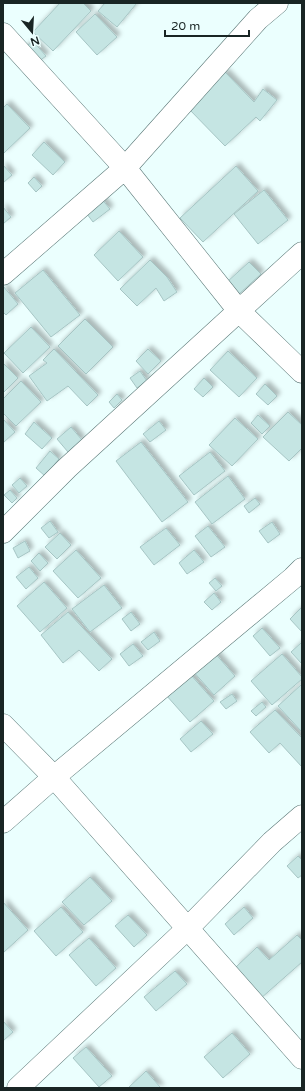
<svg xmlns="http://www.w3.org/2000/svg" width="305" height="1091" viewBox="0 0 305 1091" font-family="'Varela Round',sans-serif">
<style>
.building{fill:#c5e5e3;stroke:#a6c5c4;filter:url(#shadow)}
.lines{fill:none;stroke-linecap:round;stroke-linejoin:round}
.street-casing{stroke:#5b7877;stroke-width:23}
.street{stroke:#fff;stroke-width:22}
</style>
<defs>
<filter id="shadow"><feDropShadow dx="3.5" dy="-3.5" stdDeviation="2" flood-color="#0004"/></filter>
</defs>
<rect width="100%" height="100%" fill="#ebfffe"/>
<path class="building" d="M 60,3 L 83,3 L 91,11 L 53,51 L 33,32 Z
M 105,3 L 137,3 L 117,27 L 98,11 Z
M 95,14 L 117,37 L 97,55 L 76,32 Z
M 33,41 L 46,56 L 34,65 L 22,50 Z
M 225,72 L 254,102 L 263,89 L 277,100 L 260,121 L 256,117 L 225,146 L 188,108 Z
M 7,104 L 30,128 L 3,154 L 3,108 Z
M 44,142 L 65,162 L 53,175 L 32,155 Z
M 3,165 L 12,175 L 3,183 Z
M 236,166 L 258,191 L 203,242 L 180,218 Z
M 34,177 L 42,186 L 36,192 L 28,183 Z
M 264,190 L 288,220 L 258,244 L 234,214 Z
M 100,197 L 110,209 L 93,222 L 84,210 Z
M 3,207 L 11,217 L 3,224 Z
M 119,231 L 143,257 L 118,281 L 94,255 Z
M 150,260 L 167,277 L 177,292 L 164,301 L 156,288 L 137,306 L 120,289 Z
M 249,262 L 261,274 L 239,294 L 227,282 Z
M 43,270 L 80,315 L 51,337 L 15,293 Z
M 3,286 L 18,304 L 6,315 L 3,312 Z
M 85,319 L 113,347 L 86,374 L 58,346 Z
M 31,327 L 50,347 L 23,373 L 4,353 Z
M 54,349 L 98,395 L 87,406 L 68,386 L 47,401 L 29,376 L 47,363 L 43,360 Z
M 148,349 L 161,361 L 148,374 L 136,361 Z
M 228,351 L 257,378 L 239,397 L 210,370 Z
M 3,363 L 18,378 L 3,393 Z
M 140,371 L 147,381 L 137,388 L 130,378 Z
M 204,378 L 213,387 L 203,397 L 194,389 Z
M 21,381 L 41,402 L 16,426 L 3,413 L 3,399 Z
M 265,384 L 277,396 L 268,405 L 256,394 Z
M 117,394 L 122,400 L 114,408 L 109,402 Z
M 288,412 L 302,425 L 302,450 L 301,449 L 289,461 L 263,437 Z
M 258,415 L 270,426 L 262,434 L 251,423 Z
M 235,418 L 258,439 L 232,466 L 209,445 Z
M 3,419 L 15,432 L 3,443 Z
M 159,421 L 166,430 L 150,442 L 143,434 Z
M 34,422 L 52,438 L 42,449 L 25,434 Z
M 71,427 L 82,440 L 68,452 L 57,439 Z
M 141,442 L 188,502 L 162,522 L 116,461 Z
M 50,451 L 59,459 L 45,476 L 36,468 Z
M 210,452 L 225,471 L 194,495 L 179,476 Z
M 228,476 L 245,499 L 212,524 L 195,502 Z
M 20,478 L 27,486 L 19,493 L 12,485 Z
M 10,490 L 17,498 L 12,503 L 4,495 Z
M 255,498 L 260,504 L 249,513 L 244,506 Z
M 50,521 L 58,532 L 49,538 L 41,528 Z
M 272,522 L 280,534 L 268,543 L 259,531 Z
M 208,526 L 225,547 L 211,557 L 195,536 Z
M 166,528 L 180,545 L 154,565 L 140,547 Z
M 60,533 L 71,545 L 57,559 L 45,547 Z
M 25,541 L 30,551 L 18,558 L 13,548 Z
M 76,550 L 101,578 L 78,598 L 53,571 Z
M 194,550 L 204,562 L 187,574 L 179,563 Z
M 39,553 L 48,563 L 40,571 L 31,561 Z
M 29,567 L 38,578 L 26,589 L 16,577 Z
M 215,578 L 222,586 L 216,591 L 209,583 Z
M 44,582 L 67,608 L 40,632 L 17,606 Z
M 104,585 L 122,608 L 90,632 L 72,609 Z
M 214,593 L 221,602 L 212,610 L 204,602 Z
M 301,608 L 302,609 L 302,632 L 290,619 Z
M 68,612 L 112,659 L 99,671 L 79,650 L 63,663 L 41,635 Z
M 131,612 L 140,624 L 131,631 L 122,619 Z
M 262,628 L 280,648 L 270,656 L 253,636 Z
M 154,632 L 160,641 L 148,650 L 141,642 Z
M 302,642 L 302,664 L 291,652 Z
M 133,644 L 143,656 L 129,666 L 120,654 Z
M 213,651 L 235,676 L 214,695 L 192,670 Z
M 282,654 L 302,677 L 302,679 L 272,705 L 251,681 Z
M 190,674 L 214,701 L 190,722 L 166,695 Z
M 302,684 L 302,730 L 301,731 L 278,706 Z
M 232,694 L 237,701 L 226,709 L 220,702 Z
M 262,702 L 266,707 L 256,716 L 251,711 Z
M 275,710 L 302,738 L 302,767 L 280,743 L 269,753 L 250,732 Z
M 201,721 L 213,734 L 191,752 L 180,739 Z
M 298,856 L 302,860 L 302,875 L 298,878 L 287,866 Z
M 90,877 L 112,901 L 84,925 L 62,902 Z
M 3,902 L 28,930 L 3,953 Z
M 61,907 L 83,932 L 56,956 L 34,931 Z
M 244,907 L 253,918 L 234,935 L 225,924 Z
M 128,915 L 147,935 L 134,947 L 115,926 Z
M 297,935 L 302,940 L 302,962 L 260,999 L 236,967 L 257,947 L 269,960 Z
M 89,938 L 116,968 L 96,986 L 69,955 Z
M 175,971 L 187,984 L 156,1011 L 144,997 Z
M 3,1021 L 13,1032 L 3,1041 Z
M 232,1033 L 250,1054 L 223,1078 L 204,1057 Z
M 86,1047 L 112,1076 L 99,1087 L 73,1058 Z
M 146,1071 L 161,1088 L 128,1088 Z"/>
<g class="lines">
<defs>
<path id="street" d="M 3,34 L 125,168 L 239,311 L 302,372
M 3,274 L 125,168 L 258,19 L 277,3
M 3,532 L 67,468 L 302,253
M 3,725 L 54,777 L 302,1058
M 3,822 L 54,777 L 293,578 L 302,569
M 18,1088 L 188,928 L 272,842 L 302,816"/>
</defs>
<use href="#street" class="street-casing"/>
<use href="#street" class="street"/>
</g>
<rect width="305" height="1091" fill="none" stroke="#192524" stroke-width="8"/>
<g transform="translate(32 32) rotate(162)" stroke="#ebfffe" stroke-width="3" paint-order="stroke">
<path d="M0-3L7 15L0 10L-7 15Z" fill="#192524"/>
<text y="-6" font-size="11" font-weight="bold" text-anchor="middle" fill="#192524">N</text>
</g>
<path d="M165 30v6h84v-6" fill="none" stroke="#192524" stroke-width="2"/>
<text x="171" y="30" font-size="12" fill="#192524" stroke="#ebfffe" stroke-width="3" paint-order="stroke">20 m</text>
</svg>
